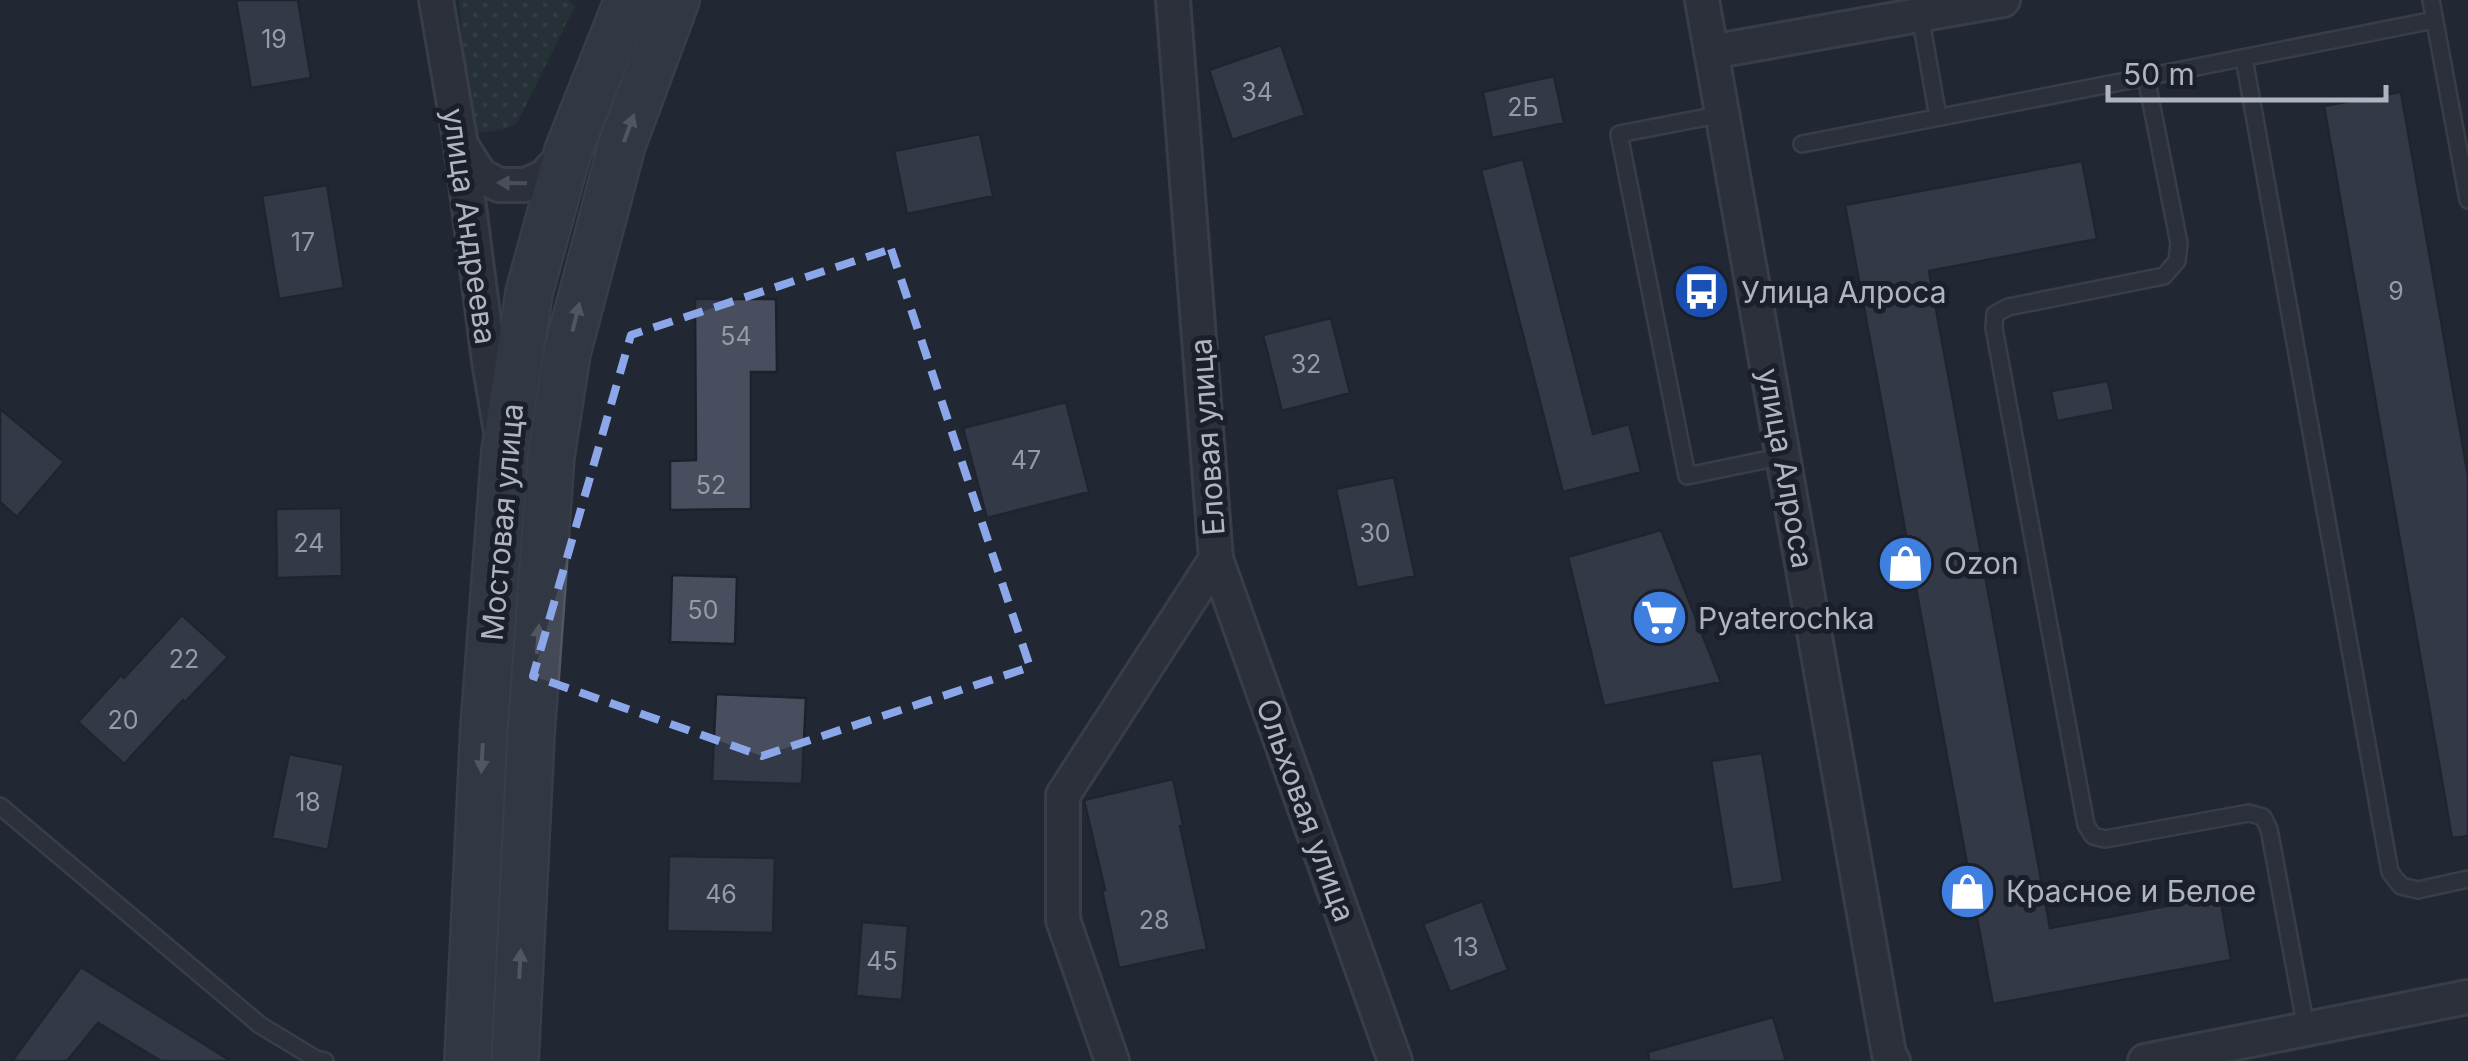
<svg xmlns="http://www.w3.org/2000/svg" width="2468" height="1061" viewBox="0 0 2468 1061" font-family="Inter,sans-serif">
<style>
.grass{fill:url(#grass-dots)}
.building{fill:#484e5d;stroke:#1c212b;stroke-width:2.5}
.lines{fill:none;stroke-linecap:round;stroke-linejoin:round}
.lane-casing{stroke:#525762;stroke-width:20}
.street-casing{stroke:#525762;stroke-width:38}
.secondary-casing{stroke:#525762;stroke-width:50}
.lane{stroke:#353a44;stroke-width:15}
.street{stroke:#353a44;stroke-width:32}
.secondary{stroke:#434957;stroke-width:45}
.oneway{fill:#898f9c}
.oneway2{fill:#787d89}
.marked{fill:none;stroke:#8ba7ea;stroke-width:8;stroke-dasharray:20 12;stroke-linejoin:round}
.labels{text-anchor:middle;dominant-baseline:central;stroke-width:10;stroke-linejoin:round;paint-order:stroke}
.number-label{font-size:25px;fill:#959aa8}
.street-label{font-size:30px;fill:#afb4c1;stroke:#1a1f29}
.poi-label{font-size:30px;fill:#afb4c1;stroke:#1a1f29;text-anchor:start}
</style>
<defs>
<pattern id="grass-dots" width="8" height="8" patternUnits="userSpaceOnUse" patternTransform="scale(2.5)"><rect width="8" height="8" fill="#2b3a3c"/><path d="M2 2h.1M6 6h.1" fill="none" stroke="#475456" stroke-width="1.8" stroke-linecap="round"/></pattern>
</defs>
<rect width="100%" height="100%" fill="#222833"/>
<path class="grass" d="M 459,0 L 568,0 L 575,6 L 517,123 L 503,130 L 470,134 Z"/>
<path class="building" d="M 236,0 L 298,0 L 311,78 L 251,88 Z
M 1281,45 L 1305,115 L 1232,140 L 1209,70 Z
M 1554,76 L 1564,123 L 1492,138 L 1483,92 Z
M 2401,92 L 2468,476 L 2468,836 L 2452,838 L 2324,106 Z
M 980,134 L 993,196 L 907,214 L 894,151 Z
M 1523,159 L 1593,434 L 1629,424 L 1641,472 L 1563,492 L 1481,170 Z
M 2082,161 L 2097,239 L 1929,271 L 2050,928 L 2220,896 L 2231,960 L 1993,1004 L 1845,205 Z
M 327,185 L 344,288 L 279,299 L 262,196 Z
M 695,299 L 776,299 L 777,372 L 751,372 L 751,509 L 670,510 L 670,461 L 696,460 Z
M 1331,318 L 1350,393 L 1282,411 L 1263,335 Z
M 2108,381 L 2114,410 L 2057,421 L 2051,391 Z
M 1066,402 L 1089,492 L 987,518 L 963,428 Z
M 0,409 L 64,462 L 17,517 L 0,502 Z
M 1394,477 L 1415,576 L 1357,588 L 1336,489 Z
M 341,508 L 342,576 L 277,578 L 276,509 Z
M 1661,530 L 1721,682 L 1604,706 L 1568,557 Z
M 672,575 L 737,577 L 735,644 L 670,642 Z
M 182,615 L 228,657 L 185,702 L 183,700 L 124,764 L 78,722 L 121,675 L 124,678 Z
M 716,694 L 806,698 L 802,784 L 712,781 Z
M 1762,753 L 1783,882 L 1732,890 L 1711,761 Z
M 289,754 L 344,765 L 328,850 L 272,838 Z
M 1173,779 L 1183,825 L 1180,826 L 1207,949 L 1119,968 L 1102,890 L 1105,890 L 1084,800 Z
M 669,856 L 775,858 L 773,933 L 667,931 Z
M 1482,901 L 1508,970 L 1450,992 L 1423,924 Z
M 862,922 L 908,926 L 902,1000 L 856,996 Z
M 81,967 L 231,1061 L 161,1061 L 98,1023 L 67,1061 L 12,1061 Z
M 1773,1017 L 1786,1061 L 1649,1061 L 1648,1052 Z"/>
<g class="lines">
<defs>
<path id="lane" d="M 2431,0 L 2468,200
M 1920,15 L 1938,117
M 2244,58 L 2390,872 L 2401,886 L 2418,890 L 2468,879
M 1723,114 L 1619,134 L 1687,476 L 1784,456
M 1802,144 L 2146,77
M 0,806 L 260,1025 L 316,1059 L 325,1061
M 2306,1028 L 2269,829 L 2263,817 L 2249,813 L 2105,839 L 2093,836 L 2086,825 L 1994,328 L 1995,314 L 2008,307 L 2164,276 L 2177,261 L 2179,243 L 2146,77 L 2434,20"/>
<path id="street" d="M 436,0 L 461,145 L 489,361 L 500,426
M 1702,0 L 1889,1054 L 1893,1061
M 1711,52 L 2003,0
M 461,145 L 480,175 L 499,185 L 525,185 L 544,177 L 568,151
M 1216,559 L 1395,1061
M 1112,1061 L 1063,920 L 1063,795 L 1216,559 L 1173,0
M 2145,1061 L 2468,997"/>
<path id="secondary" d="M 468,1061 L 484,727 L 505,451 L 529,293 L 568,151 L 628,0
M 515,1061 L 531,735 L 551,456 L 567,353 L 622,145 L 676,0"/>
</defs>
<use href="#lane" class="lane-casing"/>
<use href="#street" class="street-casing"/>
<use href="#secondary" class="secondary-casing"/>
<use href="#lane" class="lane"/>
<use href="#street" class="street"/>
<use href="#secondary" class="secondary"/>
</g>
<defs><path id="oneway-solid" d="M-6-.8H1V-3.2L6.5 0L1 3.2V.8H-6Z" transform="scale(2.5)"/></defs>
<g class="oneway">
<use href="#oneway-solid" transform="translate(629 128) rotate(-70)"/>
<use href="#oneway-solid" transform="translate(576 317) rotate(-76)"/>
<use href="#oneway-solid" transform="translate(538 639) rotate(-86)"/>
<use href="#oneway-solid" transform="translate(482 758) rotate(93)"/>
<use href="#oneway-solid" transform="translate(520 964) rotate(-87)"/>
</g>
<use class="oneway2" href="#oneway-solid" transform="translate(512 183) rotate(-179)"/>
<path d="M0 0H2468V1061H0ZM 891,249 L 1030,667 L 762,756 L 533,676 L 631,335 Z" fill="#222833" fill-opacity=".55" fill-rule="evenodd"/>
<path class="marked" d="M 891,249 L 1030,667 L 762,756 L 533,676 L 631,335 Z"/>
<defs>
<symbol id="bus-disc" viewBox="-11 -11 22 22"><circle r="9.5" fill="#1a4fb4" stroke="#1a1f29"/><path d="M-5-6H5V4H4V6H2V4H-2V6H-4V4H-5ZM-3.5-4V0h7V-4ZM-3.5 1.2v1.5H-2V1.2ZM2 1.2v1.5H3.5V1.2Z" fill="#fff"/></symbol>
<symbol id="shop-disc" viewBox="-11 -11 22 22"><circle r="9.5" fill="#3f7fe0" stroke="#1a1f29"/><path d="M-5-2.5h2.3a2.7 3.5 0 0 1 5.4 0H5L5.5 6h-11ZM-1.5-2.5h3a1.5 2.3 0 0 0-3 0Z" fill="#fff"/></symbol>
<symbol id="supermarket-disc" viewBox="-11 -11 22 22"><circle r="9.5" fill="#3f7fe0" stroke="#1a1f29"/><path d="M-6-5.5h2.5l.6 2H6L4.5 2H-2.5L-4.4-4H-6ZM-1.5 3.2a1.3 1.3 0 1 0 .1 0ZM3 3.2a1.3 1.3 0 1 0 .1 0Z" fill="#fff"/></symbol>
</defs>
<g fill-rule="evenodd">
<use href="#bus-disc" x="1670" y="260" width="63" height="63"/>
<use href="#shop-disc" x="1874" y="532" width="63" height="63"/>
<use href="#supermarket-disc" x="1628" y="586" width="63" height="63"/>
<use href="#shop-disc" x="1936" y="860" width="63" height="63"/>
</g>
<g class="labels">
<g class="number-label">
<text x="274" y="39">19</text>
<text x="1257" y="92">34</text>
<text x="1523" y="107">2Б</text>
<text x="303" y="242">17</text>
<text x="2396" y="291">9</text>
<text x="736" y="336">54</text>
<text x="1306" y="364">32</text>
<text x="1026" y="460">47</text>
<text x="711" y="485">52</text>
<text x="1375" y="533">30</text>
<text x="309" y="543">24</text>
<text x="703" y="610">50</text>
<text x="184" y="659">22</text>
<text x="123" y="720">20</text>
<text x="308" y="802">18</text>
<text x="721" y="894">46</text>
<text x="1154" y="920">28</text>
<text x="1466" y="947">13</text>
<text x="882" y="961">45</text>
</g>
<g class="street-label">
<text transform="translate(470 226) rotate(82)">улица Андреева</text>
<text transform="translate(1207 437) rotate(-94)">Еловая улица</text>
<text transform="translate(1786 468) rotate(80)">улица Алроса</text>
<text transform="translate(502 522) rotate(-85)">Мостовая улица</text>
<text transform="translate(1306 810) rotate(70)">Ольховая улица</text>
</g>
<g class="poi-label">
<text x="1741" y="292">Улица Алроса</text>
<text x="1944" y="563">Ozon</text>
<text x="1698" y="618">Pyaterochka</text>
<text x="2006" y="891">Красное и Белое</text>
</g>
</g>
<path d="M2108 85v15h278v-15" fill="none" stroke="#afb4c1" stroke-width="5"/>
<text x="2123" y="85" font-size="30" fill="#afb4c1" stroke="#1a1f29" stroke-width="8" paint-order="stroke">50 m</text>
</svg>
